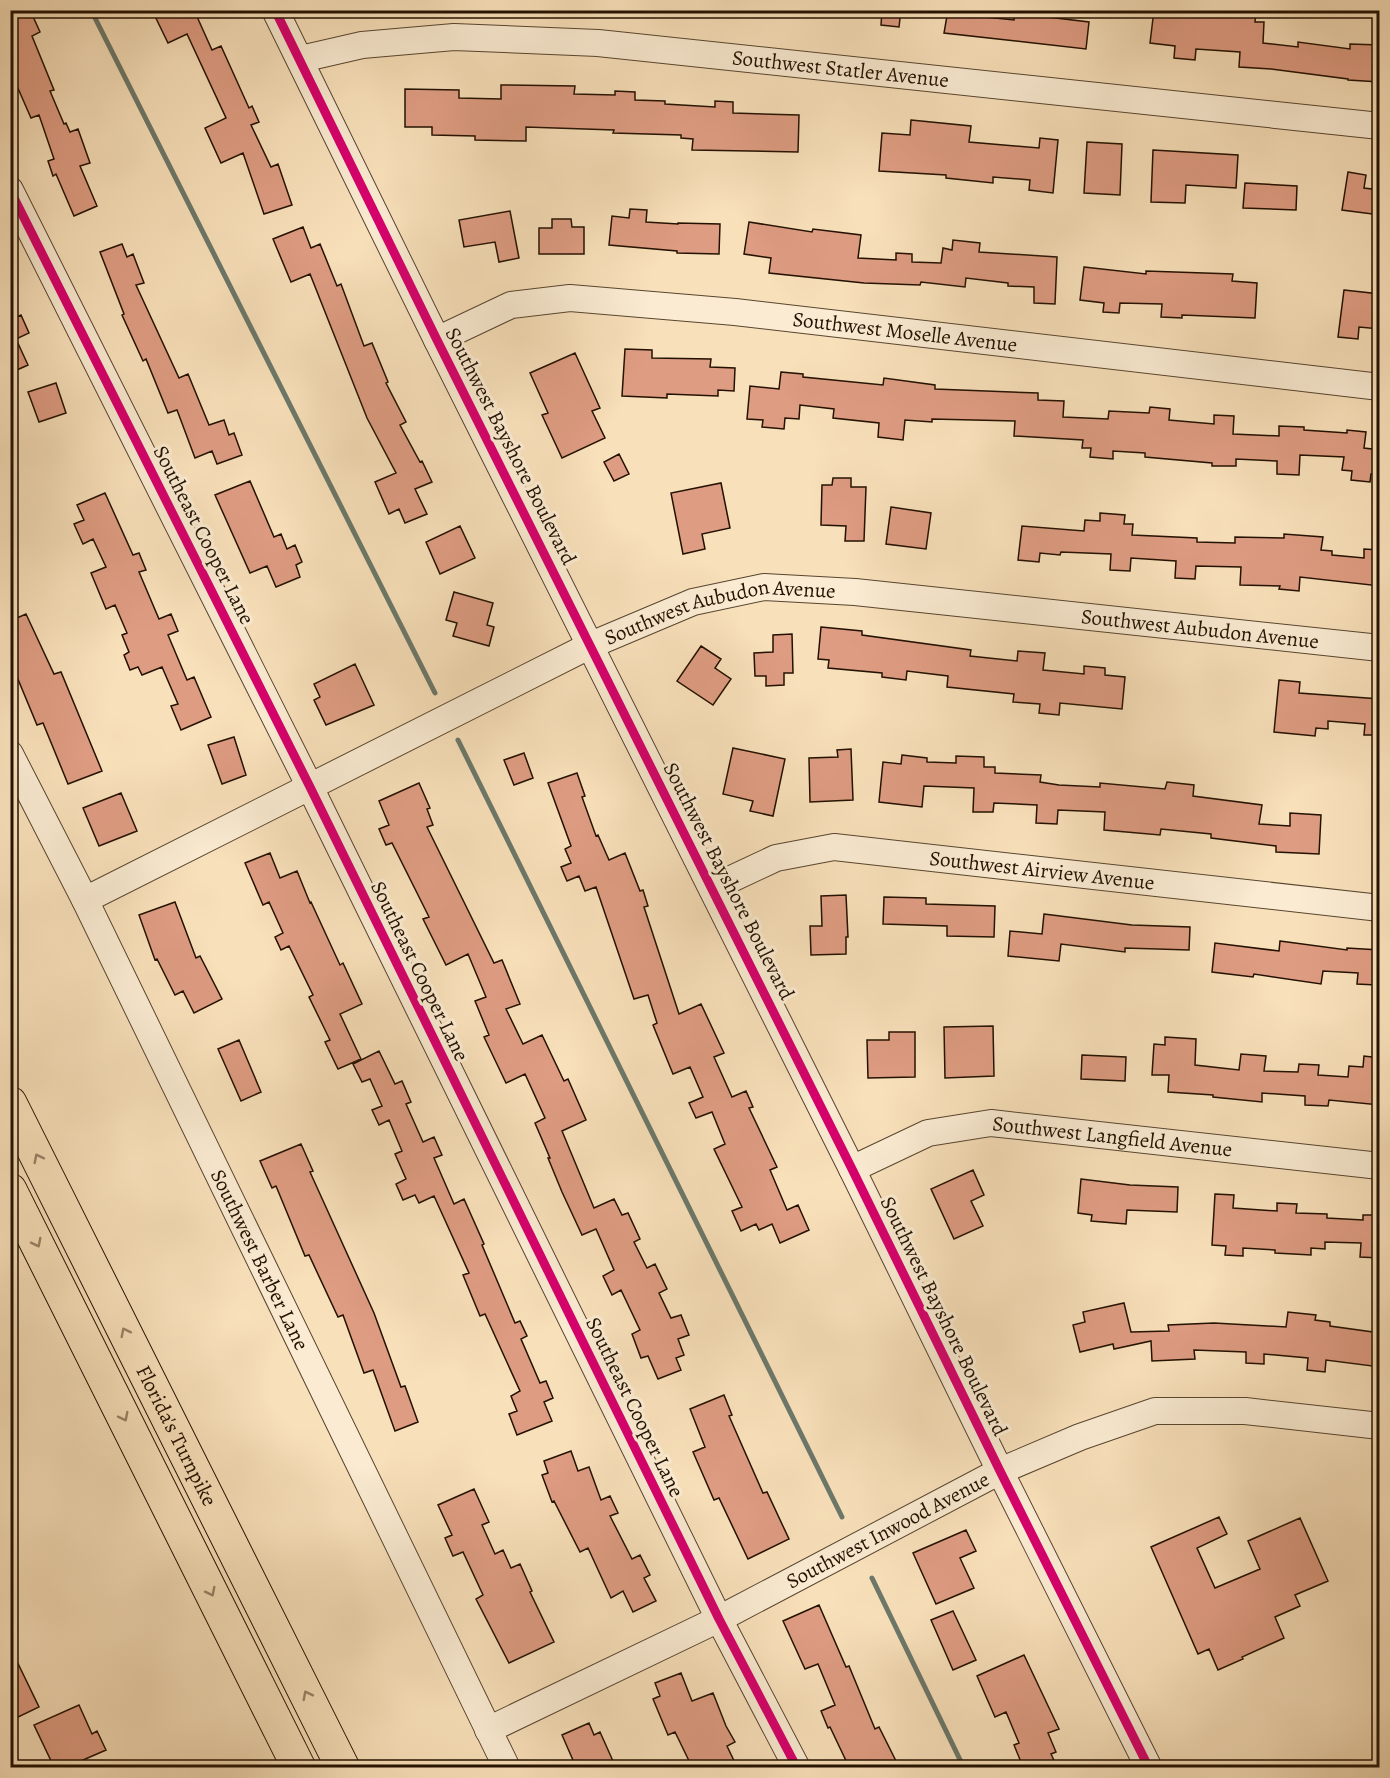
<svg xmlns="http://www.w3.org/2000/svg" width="1390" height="1778" viewBox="0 0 1390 1778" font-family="Alegreya,serif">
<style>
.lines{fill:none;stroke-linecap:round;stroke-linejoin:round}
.stream{stroke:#6c786a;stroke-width:5}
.building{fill:#de9c82;stroke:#231101;stroke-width:1.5}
.minor-casing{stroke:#58452f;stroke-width:28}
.highway-casing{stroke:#231101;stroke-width:35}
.minor{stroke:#faebd2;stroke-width:26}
.highway{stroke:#f8e0ba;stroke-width:33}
.cycleway-casing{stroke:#faebd2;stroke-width:13}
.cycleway{stroke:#d6006c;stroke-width:9}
.oneway{stroke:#988367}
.labels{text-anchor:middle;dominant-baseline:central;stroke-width:6;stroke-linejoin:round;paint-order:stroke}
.street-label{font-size:21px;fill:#231101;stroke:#faebd2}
</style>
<rect width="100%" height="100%" fill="#f8e0ba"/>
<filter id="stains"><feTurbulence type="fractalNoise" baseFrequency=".00333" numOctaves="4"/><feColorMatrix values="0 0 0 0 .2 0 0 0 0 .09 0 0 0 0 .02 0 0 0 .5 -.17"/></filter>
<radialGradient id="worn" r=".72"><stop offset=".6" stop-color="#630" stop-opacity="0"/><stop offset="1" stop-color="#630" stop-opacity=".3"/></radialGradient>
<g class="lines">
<path class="stream" d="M 91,10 L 435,693
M 458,740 L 842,1517
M 872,1578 L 964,1768"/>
</g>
<path class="building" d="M 10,10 L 30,10 L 40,32 L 32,36 L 54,90 L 50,91 L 64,124 L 66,123 L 70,132 L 78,129 L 90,163 L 80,166 L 97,206 L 74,216 L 56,174 L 53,176 L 48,161 L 54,159 L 39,115 L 31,118 L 10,70 Z
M 152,10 L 194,10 L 212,50 L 221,46 L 249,108 L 252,106 L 259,122 L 251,125 L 271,167 L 278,164 L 292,205 L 264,214 L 243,153 L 221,163 L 205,128 L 226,118 L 187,34 L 168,43 Z
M 882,10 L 901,10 L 899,27 L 881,25 Z
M 948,10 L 977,10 L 976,16 L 1014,20 L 1015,13 L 1022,14 L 1023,10 L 1049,10 L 1048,17 L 1089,22 L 1086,49 L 944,33 Z
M 1154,10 L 1176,10 L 1227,16 L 1227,10 L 1256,10 L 1255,22 L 1264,22 L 1263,43 L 1298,47 L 1298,42 L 1350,49 L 1350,44 L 1380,45 L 1380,82 L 1348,80 L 1348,79 L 1271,69 L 1239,67 L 1240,52 L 1196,49 L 1195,60 L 1174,58 L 1175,46 L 1150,43 Z
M 501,85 L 575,86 L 574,94 L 615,95 L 615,91 L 635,92 L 635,100 L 665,101 L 665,104 L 715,107 L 715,101 L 733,102 L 733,113 L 799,115 L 798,152 L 692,150 L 693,139 L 681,138 L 681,135 L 613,133 L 614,130 L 526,127 L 526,141 L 475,140 L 475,136 L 432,135 L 432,127 L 405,127 L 405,89 L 459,90 L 459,98 L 501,99 Z
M 911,120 L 971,126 L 969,142 L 1039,148 L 1040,138 L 1058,140 L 1053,193 L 1029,190 L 1030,180 L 993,177 L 993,183 L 946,178 L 946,175 L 879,171 L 882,133 L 910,135 Z
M 1087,142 L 1122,144 L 1120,195 L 1084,193 Z
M 1153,150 L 1238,155 L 1236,188 L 1186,185 L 1185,203 L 1151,202 Z
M 1348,172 L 1366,175 L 1364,188 L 1380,190 L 1380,215 L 1342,210 Z
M 1245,183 L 1297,186 L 1296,210 L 1243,208 Z
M 630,209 L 647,210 L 646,222 L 678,224 L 678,223 L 720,224 L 719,254 L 677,253 L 677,251 L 609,245 L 612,216 L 629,218 Z
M 510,211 L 519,258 L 499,262 L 495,242 L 464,247 L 459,220 Z
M 552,219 L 571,219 L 572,227 L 584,227 L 584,254 L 539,254 L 539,228 L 552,228 Z
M 749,222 L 812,232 L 813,229 L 861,235 L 858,258 L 896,260 L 896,253 L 912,254 L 912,262 L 941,263 L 943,248 L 952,250 L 953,240 L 980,243 L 979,252 L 1057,257 L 1055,304 L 1034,303 L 1034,287 L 1008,286 L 1008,283 L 966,278 L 965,287 L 921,282 L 920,285 L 864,283 L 769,273 L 771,258 L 744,254 Z
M 303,227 L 311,248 L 320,244 L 337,286 L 341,284 L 364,346 L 372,343 L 388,382 L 386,383 L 406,422 L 400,425 L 420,462 L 422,461 L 432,482 L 415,489 L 427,514 L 405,523 L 399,509 L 389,514 L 375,482 L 396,473 L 367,418 L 310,274 L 291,282 L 273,239 Z
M 122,244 L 127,257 L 133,254 L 144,283 L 136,285 L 179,378 L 188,374 L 209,425 L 224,420 L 229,435 L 234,433 L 242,455 L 217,464 L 212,451 L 195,458 L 177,410 L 168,413 L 146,359 L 143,361 L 122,315 L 124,314 L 100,252 Z
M 1084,267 L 1146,274 L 1146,271 L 1233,274 L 1232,281 L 1257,283 L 1255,318 L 1182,315 L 1182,318 L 1161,317 L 1162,304 L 1120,303 L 1119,313 L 1103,312 L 1104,303 L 1080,300 Z
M 1344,290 L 1380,294 L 1380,329 L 1359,327 L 1358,339 L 1338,337 Z
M 21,315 L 29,333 L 16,339 L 28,365 L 10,373 L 10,320 Z
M 625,349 L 652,350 L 652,358 L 711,359 L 710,367 L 735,368 L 734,391 L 718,390 L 718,396 L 667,394 L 667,398 L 622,396 Z
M 575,353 L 600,408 L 592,411 L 605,438 L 562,458 L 542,415 L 548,413 L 530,373 Z
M 781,372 L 803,374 L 803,377 L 883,385 L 884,378 L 935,385 L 935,389 L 1038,393 L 1038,400 L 1064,401 L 1063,417 L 1108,419 L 1109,411 L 1149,413 L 1150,407 L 1170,409 L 1169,420 L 1214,424 L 1214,415 L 1234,416 L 1233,434 L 1279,436 L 1279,426 L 1304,427 L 1304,430 L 1347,433 L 1347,430 L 1366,432 L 1364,448 L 1380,450 L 1380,475 L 1371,474 L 1370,482 L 1351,480 L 1352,471 L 1342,470 L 1344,457 L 1300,455 L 1299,475 L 1277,474 L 1277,461 L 1236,459 L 1236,466 L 1212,466 L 1212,463 L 1145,457 L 1145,453 L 1113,451 L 1113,459 L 1090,457 L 1091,448 L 1082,448 L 1083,440 L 1014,436 L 1015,421 L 932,419 L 932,422 L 905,420 L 903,440 L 878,437 L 879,423 L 833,418 L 834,409 L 800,405 L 799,419 L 785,418 L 784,429 L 762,427 L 763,420 L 747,419 L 750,386 L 779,389 Z
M 56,383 L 66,413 L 39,422 L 28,392 Z
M 619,454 L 629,474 L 614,481 L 604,462 Z
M 833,478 L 851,478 L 851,487 L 866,487 L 864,541 L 845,541 L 846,526 L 821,525 L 822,485 L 832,485 Z
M 250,481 L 274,537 L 281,534 L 287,549 L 295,545 L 302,562 L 296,565 L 300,577 L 276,587 L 267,566 L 250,573 L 215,495 Z
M 721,483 L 730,528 L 702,534 L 705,549 L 683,554 L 671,493 Z
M 105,493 L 133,555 L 139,553 L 146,570 L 139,572 L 159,619 L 171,614 L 178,631 L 168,635 L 187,680 L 194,677 L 211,717 L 181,730 L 171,706 L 178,704 L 162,667 L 142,675 L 138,667 L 130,670 L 124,655 L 129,652 L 122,635 L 127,633 L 115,605 L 106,609 L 91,573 L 106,567 L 93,539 L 83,544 L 74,524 L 84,520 L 77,505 Z
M 891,507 L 931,513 L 926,549 L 886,544 Z
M 1100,513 L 1125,515 L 1124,524 L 1133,524 L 1132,535 L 1197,538 L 1197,542 L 1235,543 L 1235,537 L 1284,538 L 1284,534 L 1323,537 L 1321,550 L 1332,551 L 1332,555 L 1364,558 L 1364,549 L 1380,550 L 1380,586 L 1300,577 L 1299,591 L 1279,589 L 1280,586 L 1240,585 L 1241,567 L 1196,566 L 1195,579 L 1175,578 L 1176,561 L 1131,558 L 1130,571 L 1110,570 L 1111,554 L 1061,552 L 1060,555 L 1040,553 L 1039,562 L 1018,560 L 1022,526 L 1084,531 L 1085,520 L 1100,521 Z
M 460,526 L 475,558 L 440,574 L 426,542 Z
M 454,592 L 493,603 L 487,625 L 494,627 L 489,646 L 453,636 L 457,623 L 446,620 Z
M 26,614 L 54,674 L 61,672 L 102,771 L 68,784 L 43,723 L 37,725 L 10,660 L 10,621 Z
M 821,627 L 862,631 L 862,635 L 971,650 L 970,656 L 1017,661 L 1018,651 L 1045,653 L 1043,670 L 1084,674 L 1084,666 L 1105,668 L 1105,675 L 1125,677 L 1122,709 L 1060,703 L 1059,715 L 1039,713 L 1040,704 L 1013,702 L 1014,694 L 947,687 L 948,676 L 907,671 L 906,680 L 882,677 L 882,673 L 828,668 L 829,660 L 818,659 Z
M 792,634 L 793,673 L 784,673 L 784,685 L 766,686 L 766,676 L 755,676 L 754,653 L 773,652 L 773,635 Z
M 701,646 L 721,659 L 715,668 L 731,679 L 713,705 L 677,681 Z
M 355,664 L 374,705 L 326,725 L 314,700 L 320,697 L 314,684 Z
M 1279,680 L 1300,682 L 1299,693 L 1380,699 L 1380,735 L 1364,735 L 1365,724 L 1328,721 L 1328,729 L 1316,728 L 1315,736 L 1274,732 Z
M 234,737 L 246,775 L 222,784 L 208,745 Z
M 733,748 L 785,759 L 773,816 L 750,811 L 753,801 L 723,794 Z
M 851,749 L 853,800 L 810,802 L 809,758 L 838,757 L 837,750 Z
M 524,753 L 533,778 L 514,785 L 504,760 Z
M 902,755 L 927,758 L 927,762 L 956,763 L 956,756 L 984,757 L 984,767 L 995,767 L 995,773 L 1041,775 L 1040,782 L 1059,785 L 1100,787 L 1100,783 L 1165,789 L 1167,782 L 1194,785 L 1193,796 L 1262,805 L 1259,824 L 1290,826 L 1290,813 L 1321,815 L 1319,854 L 1276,852 L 1276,846 L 1211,838 L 1211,834 L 1161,829 L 1160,835 L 1104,830 L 1105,812 L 1058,810 L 1057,824 L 1036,823 L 1037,805 L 994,803 L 993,812 L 973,812 L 974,788 L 924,786 L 922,807 L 879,802 L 883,762 L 901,764 Z
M 577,773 L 585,796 L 582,797 L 596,836 L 598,835 L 609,860 L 625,853 L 640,891 L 643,890 L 648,906 L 644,907 L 679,1014 L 701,1004 L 724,1053 L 714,1057 L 732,1097 L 746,1091 L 753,1107 L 749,1108 L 777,1167 L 770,1170 L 787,1210 L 798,1205 L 809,1230 L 780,1243 L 772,1224 L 759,1230 L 756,1224 L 741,1231 L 732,1211 L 742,1207 L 714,1149 L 725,1144 L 712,1112 L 696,1118 L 689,1103 L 703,1097 L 690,1067 L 673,1074 L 653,1025 L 657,1023 L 648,995 L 634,999 L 596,887 L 585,891 L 579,876 L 567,881 L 561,867 L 571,863 L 565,849 L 571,846 L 548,783 Z
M 419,783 L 430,808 L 427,809 L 433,825 L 427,827 L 494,963 L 502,960 L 520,1004 L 506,1009 L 523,1044 L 542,1035 L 564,1081 L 568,1079 L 586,1120 L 562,1131 L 594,1208 L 614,1199 L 622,1215 L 628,1213 L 640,1239 L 634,1242 L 647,1268 L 655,1264 L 667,1289 L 659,1293 L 671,1318 L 681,1315 L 689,1335 L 678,1339 L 684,1355 L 676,1358 L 681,1370 L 658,1379 L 648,1356 L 641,1358 L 632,1334 L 640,1330 L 621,1290 L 612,1295 L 603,1276 L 614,1270 L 596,1229 L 582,1235 L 562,1192 L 548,1158 L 550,1158 L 535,1123 L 545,1118 L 525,1074 L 506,1083 L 484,1037 L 489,1035 L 475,1001 L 486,997 L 468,954 L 446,965 L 423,919 L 429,917 L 392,843 L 386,845 L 379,829 L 389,825 L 379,801 Z
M 121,793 L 137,831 L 99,846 L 83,808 Z
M 270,853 L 280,878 L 297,871 L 310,903 L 311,902 L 340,965 L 343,963 L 362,1004 L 340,1014 L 361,1059 L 338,1069 L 325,1042 L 330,1040 L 309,997 L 313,995 L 289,946 L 281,950 L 275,937 L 283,933 L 269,902 L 263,905 L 245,863 Z
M 846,895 L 848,937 L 846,937 L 846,954 L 811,955 L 810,926 L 822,926 L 821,896 Z
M 884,897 L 926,898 L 926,904 L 995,906 L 994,937 L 947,936 L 947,926 L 883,924 Z
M 175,902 L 196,958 L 200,956 L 222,999 L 194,1013 L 183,991 L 175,995 L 157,959 L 155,960 L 139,915 Z
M 1044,914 L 1132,925 L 1190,927 L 1189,950 L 1125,948 L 1125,952 L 1061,944 L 1059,961 L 1008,956 L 1010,931 L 1042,934 Z
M 1280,941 L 1347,950 L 1347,948 L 1380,950 L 1380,976 L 1376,976 L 1376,985 L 1357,984 L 1358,973 L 1323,971 L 1321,984 L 1254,974 L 1253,977 L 1212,972 L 1215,943 L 1279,951 Z
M 993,1026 L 994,1076 L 945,1078 L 944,1027 Z
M 889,1032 L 915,1032 L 915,1077 L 868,1078 L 867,1040 L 889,1040 Z
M 1165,1037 L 1196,1039 L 1195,1065 L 1239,1070 L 1241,1054 L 1266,1056 L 1264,1071 L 1298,1072 L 1299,1064 L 1319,1065 L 1318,1075 L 1348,1077 L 1349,1066 L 1363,1067 L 1364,1056 L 1380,1058 L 1380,1105 L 1329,1100 L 1328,1106 L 1305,1105 L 1305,1096 L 1262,1093 L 1262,1102 L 1213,1097 L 1213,1095 L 1168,1092 L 1169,1075 L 1152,1075 L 1154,1044 L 1165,1045 Z
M 239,1040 L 261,1092 L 241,1101 L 218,1049 Z
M 379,1051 L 395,1084 L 402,1081 L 411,1102 L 406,1104 L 423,1142 L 434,1137 L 442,1155 L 434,1158 L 454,1204 L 464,1199 L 484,1244 L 482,1245 L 515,1323 L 520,1321 L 527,1336 L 521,1339 L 540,1383 L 546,1381 L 553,1398 L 544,1402 L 552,1421 L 517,1435 L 509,1414 L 517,1411 L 511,1396 L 520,1391 L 485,1314 L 480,1316 L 463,1275 L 469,1273 L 434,1196 L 419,1203 L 415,1195 L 403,1200 L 396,1184 L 406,1179 L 395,1154 L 402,1151 L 389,1120 L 379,1125 L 372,1110 L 382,1106 L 370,1079 L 362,1082 L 353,1064 Z
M 1082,1055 L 1126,1057 L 1125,1081 L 1081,1079 Z
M 301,1144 L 313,1171 L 310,1172 L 374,1313 L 401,1387 L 405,1386 L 418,1422 L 395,1431 L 373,1370 L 364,1373 L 343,1315 L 338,1317 L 309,1255 L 305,1256 L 276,1186 L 272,1188 L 260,1161 Z
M 973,1170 L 984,1195 L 971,1201 L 983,1226 L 954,1239 L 931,1189 Z
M 1081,1179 L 1130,1185 L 1178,1187 L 1177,1212 L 1127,1210 L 1126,1224 L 1091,1221 L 1092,1215 L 1078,1213 Z
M 1215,1194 L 1234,1195 L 1233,1208 L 1277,1211 L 1277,1203 L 1297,1204 L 1296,1213 L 1327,1214 L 1327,1218 L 1363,1220 L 1363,1215 L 1380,1215 L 1380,1258 L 1360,1257 L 1361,1243 L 1325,1242 L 1325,1249 L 1311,1248 L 1311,1255 L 1275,1253 L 1275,1250 L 1243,1248 L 1243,1256 L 1225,1255 L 1226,1246 L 1212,1245 Z
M 1124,1303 L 1131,1332 L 1169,1331 L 1168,1325 L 1214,1323 L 1286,1327 L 1288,1312 L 1316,1315 L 1315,1320 L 1330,1322 L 1330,1326 L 1380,1333 L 1380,1367 L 1326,1360 L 1325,1372 L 1307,1370 L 1308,1358 L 1264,1354 L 1264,1364 L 1246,1363 L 1246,1352 L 1194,1350 L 1195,1359 L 1152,1361 L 1151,1341 L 1114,1349 L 1113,1344 L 1080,1352 L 1073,1325 L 1085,1322 L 1083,1312 Z
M 724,1395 L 732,1415 L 729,1416 L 763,1493 L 767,1492 L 789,1539 L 748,1559 L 719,1498 L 714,1500 L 693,1452 L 705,1447 L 690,1409 Z
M 571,1451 L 578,1471 L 589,1467 L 601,1500 L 610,1496 L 618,1513 L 610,1516 L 632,1559 L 640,1555 L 650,1575 L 644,1578 L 656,1601 L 633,1612 L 623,1591 L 611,1598 L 588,1548 L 580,1552 L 554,1501 L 552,1502 L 542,1475 L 548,1473 L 544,1461 Z
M 474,1489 L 489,1522 L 482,1525 L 495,1554 L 503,1550 L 511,1568 L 520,1564 L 532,1591 L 530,1592 L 554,1642 L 509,1663 L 476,1599 L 483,1595 L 463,1552 L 453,1556 L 445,1538 L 452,1535 L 438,1505 Z
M 1219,1517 L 1227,1534 L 1197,1548 L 1215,1588 L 1260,1569 L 1248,1541 L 1300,1518 L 1328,1581 L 1295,1595 L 1300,1606 L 1275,1617 L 1284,1638 L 1242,1657 L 1243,1659 L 1218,1670 L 1209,1649 L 1198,1654 L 1151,1547 Z
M 966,1530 L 976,1551 L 960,1558 L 974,1588 L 936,1604 L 913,1553 Z
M 819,1605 L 846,1667 L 849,1666 L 875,1729 L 879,1727 L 899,1767 L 849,1767 L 830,1727 L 828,1728 L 821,1711 L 835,1705 L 818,1664 L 805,1669 L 783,1621 Z
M 953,1611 L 976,1660 L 953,1670 L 931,1620 Z
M 10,1647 L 39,1707 L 14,1719 L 10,1710 Z
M 1024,1655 L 1059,1729 L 1048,1733 L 1056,1752 L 1051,1754 L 1057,1767 L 1023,1767 L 1014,1745 L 1019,1743 L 1006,1712 L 995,1717 L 977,1676 Z
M 681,1673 L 692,1701 L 713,1693 L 726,1726 L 735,1742 L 727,1746 L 737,1767 L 692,1767 L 675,1732 L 668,1735 L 653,1699 L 660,1696 L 655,1683 Z
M 79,1705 L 92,1734 L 97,1731 L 106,1750 L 67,1767 L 54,1767 L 34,1725 Z
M 589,1723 L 594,1735 L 600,1732 L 613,1761 L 599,1767 L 576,1767 L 562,1735 Z"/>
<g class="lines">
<defs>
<g id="minor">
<path d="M 275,10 L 437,340 L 852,1169 L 1000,1471 L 1149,1768"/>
<path id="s1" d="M 301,59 L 362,45 L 454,37 L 598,43 L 1380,126"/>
<path d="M 10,190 L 310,787 L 719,1619 L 797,1768"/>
<path id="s2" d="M 437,340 L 511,305 L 570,298 L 735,312 L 1380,387"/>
<path id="s3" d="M 10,754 L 85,900 L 507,1768"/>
<path id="s4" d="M 712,888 L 776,858 L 834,847 L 1380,908"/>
<path id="s5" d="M 85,900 L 591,645 L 693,602 L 764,587 L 855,592 L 1380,648"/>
<path id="s6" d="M 852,1169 L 928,1133 L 991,1123 L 1380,1166"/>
<path id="s7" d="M 488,1730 L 719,1619 L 1000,1471 L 1080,1437 L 1155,1411 L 1245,1411 L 1380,1426"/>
</g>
<g id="highway">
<path id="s8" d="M 10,1103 L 343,1768"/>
<path d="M 10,1190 L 299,1768"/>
</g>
</defs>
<use href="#minor" class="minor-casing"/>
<use href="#highway" class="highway-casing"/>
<use href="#minor" class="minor"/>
<use href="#highway" class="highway"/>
<defs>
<path id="cycleway" d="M 275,10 L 437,340 L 852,1169 L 1000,1471 L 1149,1768
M 10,190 L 310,787 L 719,1619 L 797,1768"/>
</defs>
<use href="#cycleway" class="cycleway-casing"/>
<use href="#cycleway" class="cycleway"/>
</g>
<defs><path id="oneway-chevron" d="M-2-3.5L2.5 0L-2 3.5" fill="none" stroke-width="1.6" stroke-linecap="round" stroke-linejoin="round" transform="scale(1.5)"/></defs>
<g class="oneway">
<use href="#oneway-chevron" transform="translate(38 1158) rotate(-117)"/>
<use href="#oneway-chevron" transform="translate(37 1243) rotate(63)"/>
<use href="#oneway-chevron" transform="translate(125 1332) rotate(-117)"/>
<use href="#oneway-chevron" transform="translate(124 1417) rotate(63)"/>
<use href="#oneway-chevron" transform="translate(211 1592) rotate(63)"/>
<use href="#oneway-chevron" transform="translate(307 1695) rotate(-117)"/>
</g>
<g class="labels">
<g class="street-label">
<text stroke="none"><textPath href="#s1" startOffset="543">Southwest Statler Avenue</textPath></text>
<text stroke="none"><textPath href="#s2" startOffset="478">Southwest Moselle Avenue</textPath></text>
<text transform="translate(511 446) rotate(63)">Southwest Bayshore Boulevard</text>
<text transform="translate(204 535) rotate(63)">Southeast Cooper Lane</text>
<text stroke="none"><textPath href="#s5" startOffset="702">Southwest Aubudon Avenue</textPath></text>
<text stroke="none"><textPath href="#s5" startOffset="1188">Southwest Aubudon Avenue</textPath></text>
<text stroke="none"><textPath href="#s4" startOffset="339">Southwest Airview Avenue</textPath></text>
<text transform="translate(729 881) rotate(63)">Southwest Bayshore Boulevard</text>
<text transform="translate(420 971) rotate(64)">Southeast Cooper Lane</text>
<text stroke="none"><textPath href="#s6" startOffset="270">Southwest Langfield Avenue</textPath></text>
<text stroke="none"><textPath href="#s3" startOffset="564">Southwest Barber Lane</textPath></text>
<text transform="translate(944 1316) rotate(64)">Southwest Bayshore Boulevard</text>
<text transform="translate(635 1407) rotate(64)">Southeast Cooper Lane</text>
<text stroke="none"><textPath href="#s8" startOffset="372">Florida's Turnpike</textPath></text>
<text stroke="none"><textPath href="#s7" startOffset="447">Southwest Inwood Avenue</textPath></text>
</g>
</g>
<rect width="1390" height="1778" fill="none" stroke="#f8e0ba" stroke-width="36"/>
<rect x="12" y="12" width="1366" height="1754" fill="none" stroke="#231101" stroke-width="3"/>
<rect x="18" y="18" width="1354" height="1742" fill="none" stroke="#231101" stroke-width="1.5"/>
<rect width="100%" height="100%" filter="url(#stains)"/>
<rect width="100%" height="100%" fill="url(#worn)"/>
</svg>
